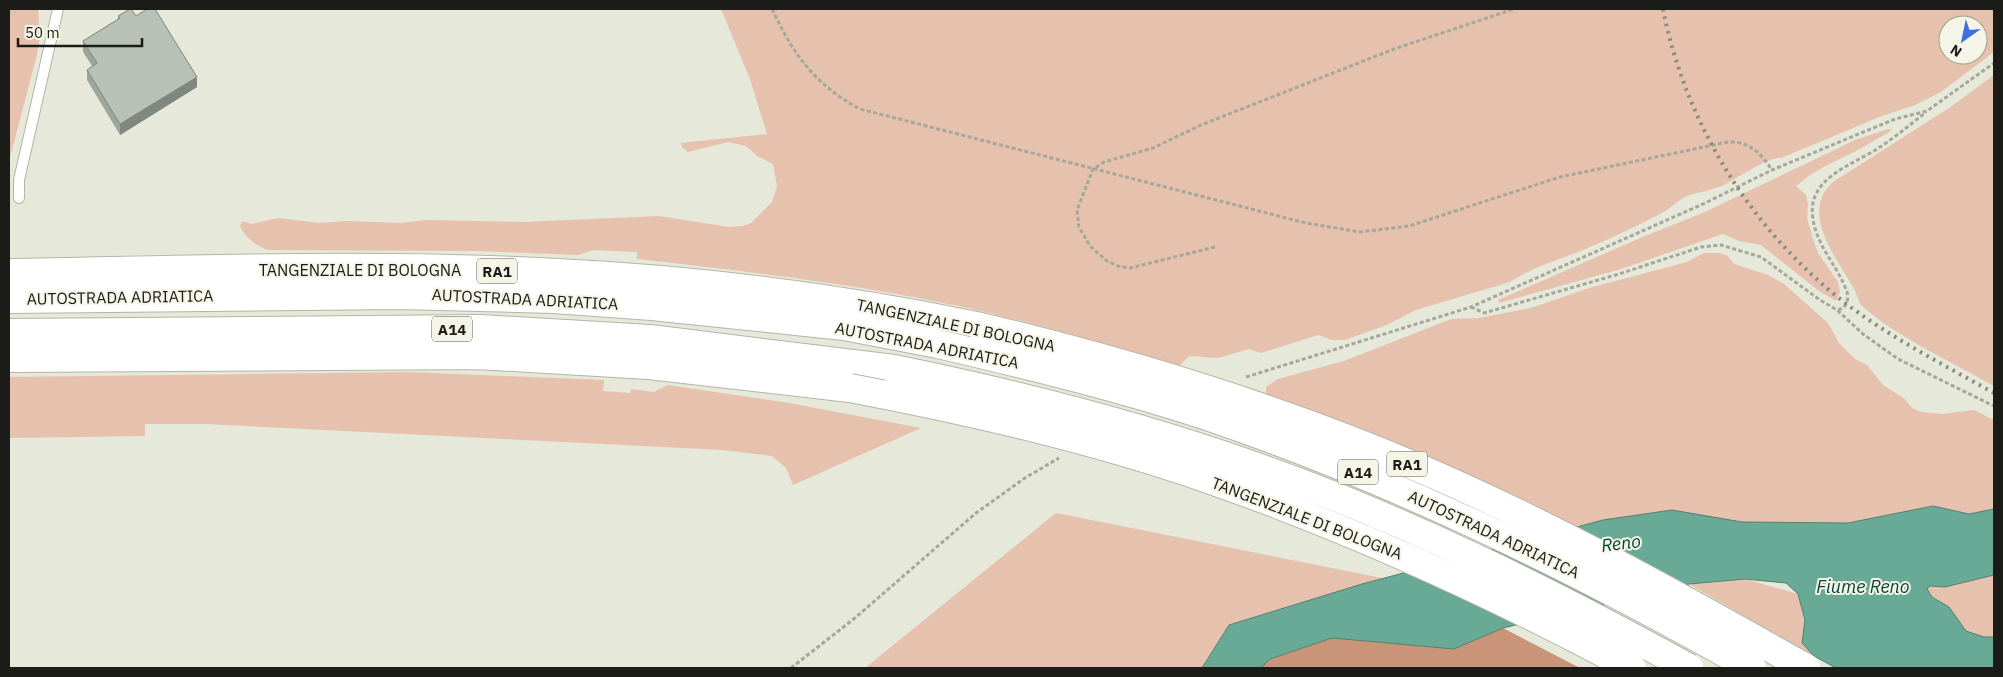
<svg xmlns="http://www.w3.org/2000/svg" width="2003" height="677" viewBox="0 0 2003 677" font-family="'IBM Plex Sans',sans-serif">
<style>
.green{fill:#e6c1ad;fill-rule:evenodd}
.forest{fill:#c99478}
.water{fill:#69aa96;stroke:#527f70}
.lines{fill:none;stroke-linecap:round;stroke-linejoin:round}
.lane-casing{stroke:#b4b5a7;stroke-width:12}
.highway-casing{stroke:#b4b5a7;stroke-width:30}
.path{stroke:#a5a79b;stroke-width:3;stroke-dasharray:4 2.5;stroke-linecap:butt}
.lane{stroke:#fff;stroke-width:10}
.highway{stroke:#fff;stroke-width:28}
.rail{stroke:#898b81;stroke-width:4;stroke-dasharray:2.5 5;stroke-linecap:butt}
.highway-bridge-casing{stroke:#b4b5a7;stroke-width:30;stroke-linecap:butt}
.highway-bridge{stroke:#fff;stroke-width:28}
.wall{fill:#9da69d}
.shaded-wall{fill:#80877f}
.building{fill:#b7c1b6;stroke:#80877f}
.labels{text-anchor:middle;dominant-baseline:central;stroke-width:4;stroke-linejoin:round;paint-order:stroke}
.shield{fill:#f4f5e6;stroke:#5c5d55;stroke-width:1}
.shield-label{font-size:15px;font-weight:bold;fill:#1b1c17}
.street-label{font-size:16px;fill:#1b1c17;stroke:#f4f5e6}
.water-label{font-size:18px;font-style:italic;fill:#074335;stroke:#f4f5e6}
</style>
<rect width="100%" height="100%" fill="#e6e8d9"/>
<path class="green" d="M 9,9 L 38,9 L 40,36 L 37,55 L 9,161 Z
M 721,9 L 1994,9 L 1994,52 L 1941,92 L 1915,105 L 1882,116 L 1781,158 C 1770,156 1738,178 1724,185 C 1712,190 1700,192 1687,196 C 1678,200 1671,208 1662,213 C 1639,225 1614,237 1590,247 C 1563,259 1533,266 1510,282 L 1416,310 L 1387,325 L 1345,340 L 1332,340 L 1318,335 L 1261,353 L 1249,349 L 1218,358 L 1189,356 L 1179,366 C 1108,345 1036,323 963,307 C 856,284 746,271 637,259 L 637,252 L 593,250 L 578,255 L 476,251 L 270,250 C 259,249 244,236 240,226 L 242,221 L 252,224 L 278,218 L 320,223 L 346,221 L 402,223 L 426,220 L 523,222 L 659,216 L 729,227 L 743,226 L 751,223 L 772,202 L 777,186 L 773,164 L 757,156 L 746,146 L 728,142 L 688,152 L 682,147 L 681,143 L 767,134 L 750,79 ZM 1948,25 L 1978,25 L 1978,55 L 1948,55 Z
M 1994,75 L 1994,386 C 1954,363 1897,337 1863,307 C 1858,303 1857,293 1853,287 C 1836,257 1799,212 1833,182 L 1949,108 Z
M 1888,129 L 1892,129 L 1888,133 C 1875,139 1864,148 1850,154 C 1831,163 1813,171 1796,186 L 1806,195 L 1808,205 L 1807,218 L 1814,242 L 1818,253 L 1838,282 L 1840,292 L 1836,301 L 1819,291 L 1761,245 L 1739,241 L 1723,234 L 1621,269 L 1499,303 L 1498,300 L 1645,236 L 1705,212 L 1855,140 Z
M 1704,253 L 1719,253 L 1728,256 L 1734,264 L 1768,275 L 1784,284 L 1828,323 L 1839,343 L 1855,359 L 1867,365 L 1883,385 L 1905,399 L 1912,408 L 1921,412 L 1942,414 L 1974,410 L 1994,420 L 1994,509 L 1969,514 L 1933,506 L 1848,523 L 1742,522 L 1652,513 L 1575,526 L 1456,470 L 1341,422 L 1266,395 L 1266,387 L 1278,379 L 1344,361 L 1451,319 L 1480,318 L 1534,307 L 1589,288 L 1687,262 Z
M 408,372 L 604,380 L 603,391 L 630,393 L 631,389 L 654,392 L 668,385 L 789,403 L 921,428 L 793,485 L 786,468 L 772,456 L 723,450 L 206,424 L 145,424 L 145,436 L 9,438 L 9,377 Z
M 1056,513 L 1387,579 L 1362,584 L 1229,625 L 1202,668 L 865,668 Z
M 1994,575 L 1994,637 L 1984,637 L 1966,631 L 1949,607 L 1932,596 L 1927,589 L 1930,586 L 1945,587 Z
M 1745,579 L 1798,594 L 1814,656 L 1689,584 Z"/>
<path class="forest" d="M 1503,628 L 1580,668 L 1261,668 L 1270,659 L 1332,638 L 1454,649 Z"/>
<path class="water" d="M 1933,506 L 1969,514 L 1994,509 L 1994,575 L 1945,587 L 1930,586 L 1927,589 L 1932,597 L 1949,607 L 1966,631 L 1984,637 L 1994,637 L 1994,668 L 1836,668 L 1814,656 L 1802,643 L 1805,620 L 1798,594 L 1786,583 L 1745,579 L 1689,584 L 1503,628 L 1454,649 L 1332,638 L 1270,659 L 1261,668 L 1202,668 L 1229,625 L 1362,584 L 1603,520 L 1672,510 L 1742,522 L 1848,523 Z"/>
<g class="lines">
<defs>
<path id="lane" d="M 19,198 L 19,180 L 58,9"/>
<path id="highway" d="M 9,273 C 191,270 375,263 558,273 C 700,280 842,298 981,327
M 9,299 L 399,295 L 554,299 L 652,306 L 844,326 L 938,344
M 9,333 L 480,329 L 650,339 L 894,369
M 9,358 L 478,355 L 649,365 L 850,388"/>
</defs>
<use href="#lane" class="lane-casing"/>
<use href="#highway" class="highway-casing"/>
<path class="path" d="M 772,9 C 793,54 815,85 860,109 L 1306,223 L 1360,232 L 1409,226 L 1560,177 L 1728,142 C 1749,141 1761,153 1772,170
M 1215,247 L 1130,268 L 1118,266 L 1107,261 L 1090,246 L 1079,227 L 1077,210 L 1093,169 L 1104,162 L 1153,148 L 1201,125 L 1394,49 L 1514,9
M 1471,307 L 1484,313 L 1619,274 L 1701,247 L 1721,245 L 1761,257 L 1820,300 L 1837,310 L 1863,334 L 1898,359 L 1994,406
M 1838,310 C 1847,307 1849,300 1847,292 C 1838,266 1817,247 1813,219 C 1806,179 1850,166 1877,149 C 1894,138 1910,125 1926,112
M 1246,377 L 1471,307 L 1703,204 L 1772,170 L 1895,119 L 1927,111 L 1994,63
M 791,668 L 855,618 L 976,513 L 1025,478 L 1059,458"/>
<use href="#lane" class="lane"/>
<use href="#highway" class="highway"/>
<path class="rail" d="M 1663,9 C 1687,132 1762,247 1866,318 C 1907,346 1951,369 1994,393"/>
<defs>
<path id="highway-bridge" d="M 981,327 C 1133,363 1282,409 1426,471 C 1557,528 1682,598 1806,668
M 938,344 C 1028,365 1119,387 1207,416 C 1398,481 1577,569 1752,668
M 894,369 C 1016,394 1136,424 1254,466 C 1404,519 1549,591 1689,668
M 850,388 C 972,411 1094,439 1211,480 C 1357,531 1496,595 1632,668"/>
</defs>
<use href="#highway-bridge" class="highway-bridge-casing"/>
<use href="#highway-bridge" class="highway-bridge"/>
</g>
<path class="wall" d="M 118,16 L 136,16 L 197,87 L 120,135 L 87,80 L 87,70 L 92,66 L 83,52 L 83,41 L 118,19 Z"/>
<path class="shaded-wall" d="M 197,77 L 197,87 L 120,135 L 120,124 Z"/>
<path class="building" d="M 130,9 L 131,9 L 136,16 L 147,9 L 155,9 L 197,77 L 120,124 L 87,70 L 97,63 L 83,41 L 120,18 L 118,16 Z"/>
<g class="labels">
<g class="shield">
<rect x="477" y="258.5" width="40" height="25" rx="4"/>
<rect x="432" y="316.5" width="40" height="25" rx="4"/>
<rect x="1387" y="451.5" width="40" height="25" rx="4"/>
<rect x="1338" y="459.5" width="40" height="25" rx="4"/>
</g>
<g class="shield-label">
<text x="497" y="271">RA1</text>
<text x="452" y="329">A14</text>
<text x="1407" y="464">RA1</text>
<text x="1358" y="472">A14</text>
</g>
<g class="street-label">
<text x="360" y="270">TANGENZIALE DI BOLOGNA</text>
<text transform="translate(120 297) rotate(-1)">AUTOSTRADA ADRIATICA</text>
<text transform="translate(525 299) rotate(3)">AUTOSTRADA ADRIATICA</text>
<text transform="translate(956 325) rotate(12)">TANGENZIALE DI BOLOGNA</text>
<text transform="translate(927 345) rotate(11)">AUTOSTRADA ADRIATICA</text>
<text transform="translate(1307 518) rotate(21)">TANGENZIALE DI BOLOGNA</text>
<text transform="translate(1494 534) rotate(25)">AUTOSTRADA ADRIATICA</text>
</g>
<g class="water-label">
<text transform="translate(1621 543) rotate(-7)">Reno</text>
<text x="1863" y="586">Fiume Reno</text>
</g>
</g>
<rect width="2003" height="677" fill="none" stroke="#1b1c17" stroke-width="20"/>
<g transform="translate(1963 40) rotate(213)"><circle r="24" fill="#f4f5e6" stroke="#9d9e93"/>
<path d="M0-4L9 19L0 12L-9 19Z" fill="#3c6fdf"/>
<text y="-8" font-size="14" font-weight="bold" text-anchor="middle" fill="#1b1c17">N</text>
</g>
<path d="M18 38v8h124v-8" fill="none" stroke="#1b1c17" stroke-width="2.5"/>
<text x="25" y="38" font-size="15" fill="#1b1c17" stroke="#f4f5e6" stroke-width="4" paint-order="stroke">50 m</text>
</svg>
